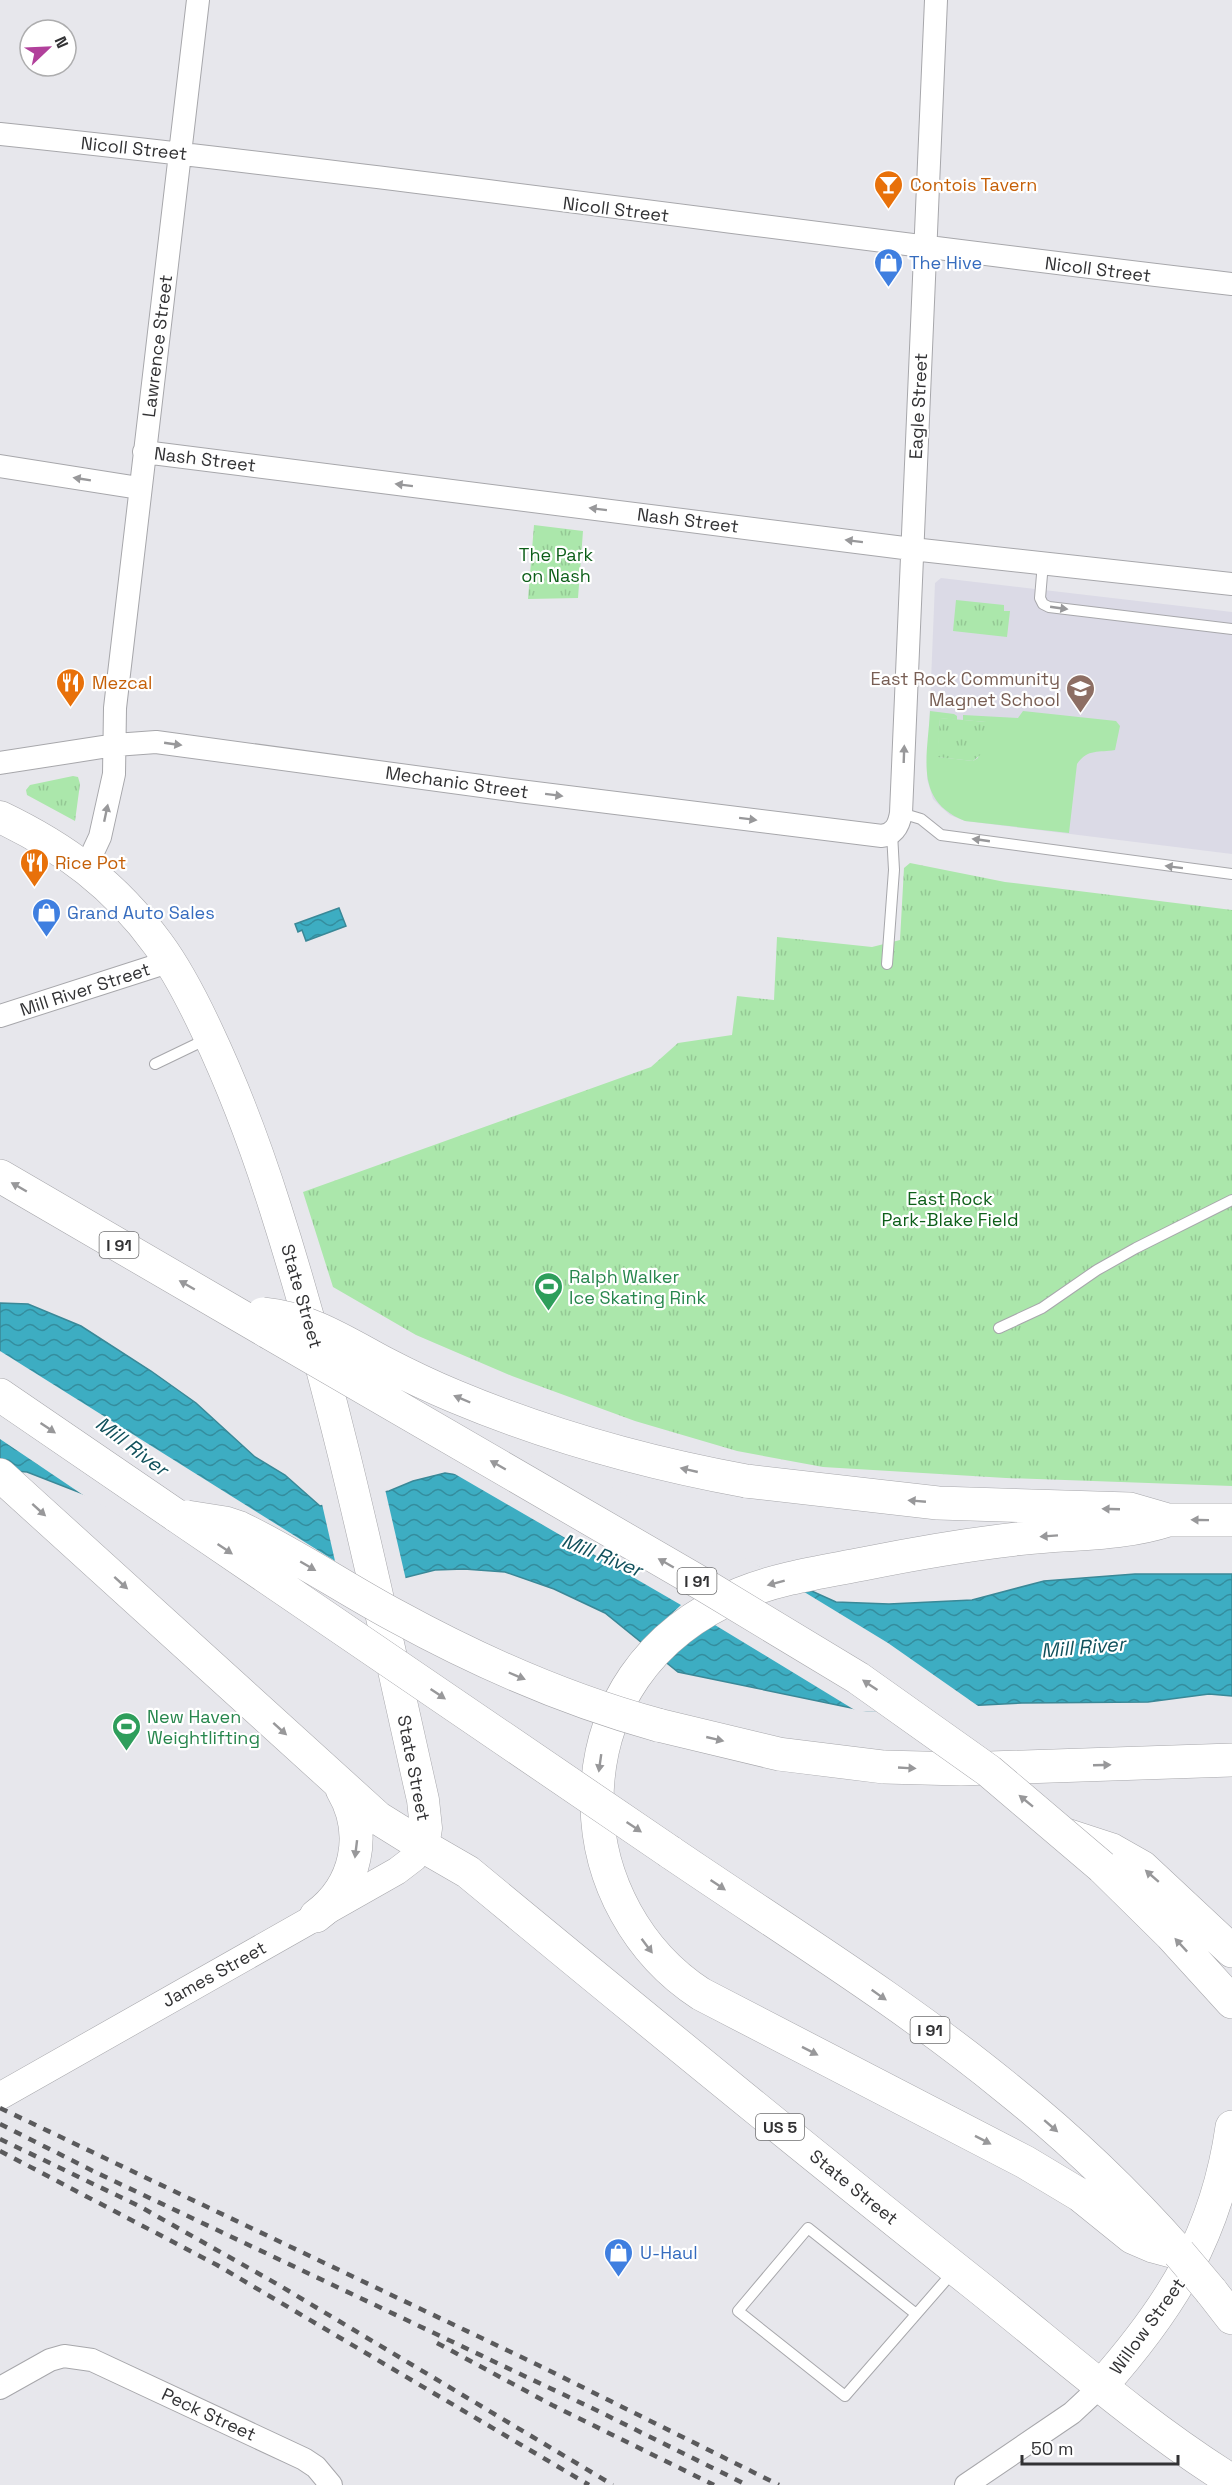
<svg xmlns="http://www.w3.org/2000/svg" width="1232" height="2485" viewBox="0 0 1232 2485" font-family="'Space Grotesk',sans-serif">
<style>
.built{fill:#dbdae6}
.grass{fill:#abe7ab}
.park{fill:url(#park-tufts)}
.water{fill:url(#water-waves);stroke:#3a8897;stroke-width:1.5}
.pier{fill:#e7e7ec}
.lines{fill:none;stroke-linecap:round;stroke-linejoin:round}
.service-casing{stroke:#a7a7ab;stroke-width:12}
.minor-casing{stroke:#a7a7ab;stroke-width:24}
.tertiary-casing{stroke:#a7a7ab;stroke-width:28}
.secondary-casing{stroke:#a7a7ab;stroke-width:33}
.primary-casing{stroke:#a7a7ab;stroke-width:34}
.motorway-casing{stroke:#a7a7ab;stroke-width:34}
.service{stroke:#fff;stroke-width:10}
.minor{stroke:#fff;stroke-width:22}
.tertiary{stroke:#fff;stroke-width:27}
.secondary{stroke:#fff;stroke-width:32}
.primary{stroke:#fff;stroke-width:33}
.motorway{stroke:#fff;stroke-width:33}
.rail{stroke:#5a5a5c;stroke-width:4.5;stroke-dasharray:8 8;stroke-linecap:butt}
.motorway-bridge-casing{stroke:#a7a7ab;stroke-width:34;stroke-linecap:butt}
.motorway-bridge{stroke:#fff;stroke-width:33}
.oneway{fill:#98989a}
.labels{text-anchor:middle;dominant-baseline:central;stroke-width:4.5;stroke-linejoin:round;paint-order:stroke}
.shield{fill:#fff;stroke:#707071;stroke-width:1.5}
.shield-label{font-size:16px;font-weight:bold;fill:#323234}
.street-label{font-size:18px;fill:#323234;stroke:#fff}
.food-label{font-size:18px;fill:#c56008;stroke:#fff;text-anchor:start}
.shop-label{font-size:18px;fill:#366cbe;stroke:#fff;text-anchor:start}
.park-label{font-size:18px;fill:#0d5f19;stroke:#fff}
.education-label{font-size:18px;fill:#785e54;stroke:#fff;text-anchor:end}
.leisure-label{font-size:18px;fill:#27864d;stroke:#fff;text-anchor:start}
.water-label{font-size:20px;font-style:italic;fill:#11515c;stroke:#fff}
</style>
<defs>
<pattern id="park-tufts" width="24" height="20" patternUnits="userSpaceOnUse" patternTransform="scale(1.5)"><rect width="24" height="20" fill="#abe7ab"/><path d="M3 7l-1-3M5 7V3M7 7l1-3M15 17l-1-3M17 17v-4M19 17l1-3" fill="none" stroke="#94c794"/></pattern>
<pattern id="water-waves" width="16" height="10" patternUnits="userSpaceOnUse" patternTransform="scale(1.5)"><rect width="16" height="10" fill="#3dadc2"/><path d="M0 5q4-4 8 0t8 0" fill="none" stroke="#348d9e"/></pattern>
</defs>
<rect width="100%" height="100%" fill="#e7e7ec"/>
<path class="built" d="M 941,578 L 1232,612 L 1232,854 L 965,821 L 950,815 L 941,807 L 933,799 L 927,779 L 935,583 Z"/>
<path class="grass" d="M 930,711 L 954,714 L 957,716 L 957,720 L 940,718 L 938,757 L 973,761 L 978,758 L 986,722 L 963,720 L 963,715 L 1018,718 L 1023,711 L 1116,721 L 1120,726 L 1115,750 C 1099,753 1088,748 1077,764 L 1069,833 L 965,821 C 913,801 928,756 930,711 Z"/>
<path class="park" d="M 534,525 L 583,531 L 578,598 L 528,599 Z
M 956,600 L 1004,605 L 1004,611 L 1010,611 L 1007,637 L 953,631 Z
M 940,718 L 987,722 L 986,750 L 973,761 L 937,757 Z
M 73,776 L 78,777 L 80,784 L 75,821 L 27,795 L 26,790 L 30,785 Z
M 910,863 L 1005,882 L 1232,910 L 1232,1486 L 1006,1478 L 823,1467 L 737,1451 L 635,1421 L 512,1376 L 416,1335 L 333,1287 L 303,1192 L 651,1067 L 678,1043 L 732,1035 L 737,996 L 774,1000 L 777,937 L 872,947 L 900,940 L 904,868 Z"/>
<path class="water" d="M 339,908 L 346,926 L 306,941 L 302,930 L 298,932 L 295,924 Z
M 0,1303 L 28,1304 L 81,1326 L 151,1371 L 196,1403 L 255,1457 L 285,1475 L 320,1506 L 389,1491 L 413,1481 L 445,1473 L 489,1480 L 712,1546 L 836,1602 L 889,1604 L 972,1600 L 1044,1581 L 1135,1574 L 1232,1574 L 1232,1696 L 1209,1694 L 1148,1702 L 1022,1703 L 866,1711 L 678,1672 L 605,1613 L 554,1589 L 505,1572 L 464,1569 L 435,1570 L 340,1594 L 27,1472 L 0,1470 Z"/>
<path class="pier" d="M 0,1351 L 335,1561 L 322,1504 L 385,1489 L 406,1580 L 335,1599 L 305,1622 L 269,1611 L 214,1581 L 114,1510 L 92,1501 L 0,1439 Z
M 532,1456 L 615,1489 L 761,1567 L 765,1566 L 812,1588 L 801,1590 L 888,1643 L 981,1708 L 858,1712 L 710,1622 L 662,1663 L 638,1645 L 681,1605 L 448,1470 L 488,1477 Z"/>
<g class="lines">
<defs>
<path id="service" d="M 1043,563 L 1040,598 L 1043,604 L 1049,607 L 1232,629
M 901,813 L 921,819 L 941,835 L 1232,874
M 887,964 L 894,870 L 892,833
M 155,1064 L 207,1039
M 999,1328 L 1042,1308 L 1097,1270 L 1136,1248 L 1232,1200
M 916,2314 L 808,2228 L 738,2311 L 845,2396 L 953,2272"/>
<path id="minor" d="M 0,134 C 411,177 821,236 1232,284
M 144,452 L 912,549 L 1232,584
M 0,466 L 139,488
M 0,763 L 115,745 L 156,742 L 519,791 L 882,836 C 895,834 899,825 901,813 L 936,0
M 86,867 L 100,837 L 114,774 L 115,708 L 198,0
M 0,1016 L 171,961
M 0,2388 L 50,2360 L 64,2356 L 92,2360 L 304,2459 L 316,2467 L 331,2485
M 966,2485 L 1072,2413 L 1101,2386"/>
<path id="tertiary" d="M 0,2096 L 397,1871 L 414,1858 L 423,1846"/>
<path id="secondary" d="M 0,817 C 65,848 115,885 158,944 C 178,971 193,1001 207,1031 C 234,1088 256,1147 275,1207 C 337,1401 378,1601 423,1800 L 426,1828 L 423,1846"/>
<path id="primary" d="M 423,1846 L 468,1872 C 635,2010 802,2147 971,2281 C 1057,2349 1139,2423 1232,2481
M 1101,2386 C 1171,2307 1217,2234 1232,2127"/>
<path id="motorway" d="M 0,1176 L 268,1332
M 0,1395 L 177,1516
M 0,1475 L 378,1818 L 423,1846
M 746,1481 L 938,1503 L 1130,1509 L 1168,1520 L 1232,1520
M 1168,1520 C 1122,1535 1073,1533 1025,1538 C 970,1544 917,1553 863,1564 C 822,1572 779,1578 740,1594 C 650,1632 596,1707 597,1805 C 598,1881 638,1953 701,1994 L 1025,2162 L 1080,2195 L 1132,2237 L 1153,2246 L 1179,2253
M 658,1725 L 779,1754 L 884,1767 L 961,1769 L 1232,1760
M 1066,1835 L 1112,1850 L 1142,1867 L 1232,1951
M 670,1852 C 783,1929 902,2002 1008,2089 C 1069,2138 1127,2193 1179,2252
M 1102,1867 L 1171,1935 L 1232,2002
M 316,1916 C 357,1886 368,1833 342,1789
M 1211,2291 L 1232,2318"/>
</defs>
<use href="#service" class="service-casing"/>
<use href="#minor" class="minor-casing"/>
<use href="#tertiary" class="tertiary-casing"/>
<use href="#secondary" class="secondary-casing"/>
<use href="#primary" class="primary-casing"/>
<use href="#motorway" class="motorway-casing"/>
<use href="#service" class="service"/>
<use href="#minor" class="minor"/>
<use href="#tertiary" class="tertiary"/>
<use href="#secondary" class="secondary"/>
<use href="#primary" class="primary"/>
<use href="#motorway" class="motorway"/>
<path class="rail" d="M 0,2108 L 538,2365 L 779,2485
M 0,2124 L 95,2172 L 596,2410 L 747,2485
M 0,2139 L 139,2206 L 277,2284 L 613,2485
M 0,2151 L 217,2265 L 589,2485
M 437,2343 L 552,2405 L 714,2485"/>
<defs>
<path id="motorway-bridge" d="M 263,1314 C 308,1318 345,1342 384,1363 C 407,1375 430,1386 454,1396 C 547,1435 647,1463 746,1481
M 268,1332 L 704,1585 L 858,1678 L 989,1771 L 1102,1867
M 177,1516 L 670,1852
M 187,1517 L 225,1523 L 240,1528 C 294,1554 344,1588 396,1616 C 480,1662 566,1700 658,1725
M 1179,2253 L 1211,2291"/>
</defs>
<use href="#motorway-bridge" class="motorway-bridge-casing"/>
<use href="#motorway-bridge" class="motorway-bridge"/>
</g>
<defs><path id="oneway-solid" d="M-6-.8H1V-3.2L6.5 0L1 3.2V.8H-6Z" transform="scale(1.5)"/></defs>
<g class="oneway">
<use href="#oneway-solid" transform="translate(82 479) rotate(-171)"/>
<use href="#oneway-solid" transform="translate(404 485) rotate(-173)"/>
<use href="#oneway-solid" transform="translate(598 509) rotate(-173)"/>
<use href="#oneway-solid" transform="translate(854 541) rotate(-173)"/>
<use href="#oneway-solid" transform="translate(1059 608) rotate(8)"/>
<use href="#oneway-solid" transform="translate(173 744) rotate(8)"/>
<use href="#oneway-solid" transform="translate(904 754) rotate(-88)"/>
<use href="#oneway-solid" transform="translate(554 795) rotate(7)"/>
<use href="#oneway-solid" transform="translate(106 813) rotate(-78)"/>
<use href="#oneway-solid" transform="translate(748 819) rotate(7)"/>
<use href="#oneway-solid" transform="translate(981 840) rotate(-172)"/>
<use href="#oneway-solid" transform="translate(1174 867) rotate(-173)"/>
<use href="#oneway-solid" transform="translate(19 1187) rotate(-150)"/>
<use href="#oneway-solid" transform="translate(187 1285) rotate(-150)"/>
<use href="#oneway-solid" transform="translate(462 1399) rotate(-157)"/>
<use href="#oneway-solid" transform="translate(48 1428) rotate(34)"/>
<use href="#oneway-solid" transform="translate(498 1465) rotate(-150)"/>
<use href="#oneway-solid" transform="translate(689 1470) rotate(-167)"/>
<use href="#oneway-solid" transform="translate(917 1501) rotate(-175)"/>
<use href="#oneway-solid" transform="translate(1111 1509) rotate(-178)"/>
<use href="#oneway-solid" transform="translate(39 1510) rotate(42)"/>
<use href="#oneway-solid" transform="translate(1200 1520) rotate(-179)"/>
<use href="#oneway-solid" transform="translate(1049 1536) rotate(176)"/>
<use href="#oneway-solid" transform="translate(225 1549) rotate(34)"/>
<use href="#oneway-solid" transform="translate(666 1563) rotate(-150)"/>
<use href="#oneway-solid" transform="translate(308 1566) rotate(30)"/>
<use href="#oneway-solid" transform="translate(121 1583) rotate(42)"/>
<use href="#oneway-solid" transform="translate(776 1583) rotate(165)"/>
<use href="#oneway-solid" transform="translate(517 1676) rotate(23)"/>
<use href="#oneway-solid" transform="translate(870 1685) rotate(-146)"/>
<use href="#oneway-solid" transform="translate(438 1694) rotate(34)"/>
<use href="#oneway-solid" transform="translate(280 1729) rotate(42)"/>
<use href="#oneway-solid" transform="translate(715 1739) rotate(13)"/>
<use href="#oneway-solid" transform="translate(600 1763) rotate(98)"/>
<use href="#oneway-solid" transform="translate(1102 1765) rotate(-2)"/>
<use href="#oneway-solid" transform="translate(907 1768) rotate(3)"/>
<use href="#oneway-solid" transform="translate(1026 1801) rotate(-141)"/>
<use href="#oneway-solid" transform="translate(634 1827) rotate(34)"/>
<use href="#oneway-solid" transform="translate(356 1849) rotate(97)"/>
<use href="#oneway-solid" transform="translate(1152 1876) rotate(-139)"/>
<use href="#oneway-solid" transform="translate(718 1885) rotate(34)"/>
<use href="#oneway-solid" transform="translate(1181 1945) rotate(-133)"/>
<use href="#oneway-solid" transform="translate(647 1946) rotate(53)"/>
<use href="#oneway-solid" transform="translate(879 1995) rotate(35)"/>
<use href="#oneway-solid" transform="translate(810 2051) rotate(27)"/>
<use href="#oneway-solid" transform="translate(1051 2126) rotate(41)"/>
<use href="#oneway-solid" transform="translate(983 2140) rotate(27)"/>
</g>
<defs>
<symbol id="bar-pin" viewBox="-11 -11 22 30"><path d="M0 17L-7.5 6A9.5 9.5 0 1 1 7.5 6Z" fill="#e8710a" stroke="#fff"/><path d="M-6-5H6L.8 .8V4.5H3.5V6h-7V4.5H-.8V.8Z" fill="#fff"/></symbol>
<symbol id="shop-pin" viewBox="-11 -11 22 30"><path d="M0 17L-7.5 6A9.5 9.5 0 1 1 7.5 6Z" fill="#3f7fe0" stroke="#fff"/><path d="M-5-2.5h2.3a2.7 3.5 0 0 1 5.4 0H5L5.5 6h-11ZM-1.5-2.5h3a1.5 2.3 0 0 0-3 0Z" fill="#fff"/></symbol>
<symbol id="restaurant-pin" viewBox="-11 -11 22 30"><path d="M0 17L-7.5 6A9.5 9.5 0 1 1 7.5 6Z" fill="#e8710a" stroke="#fff"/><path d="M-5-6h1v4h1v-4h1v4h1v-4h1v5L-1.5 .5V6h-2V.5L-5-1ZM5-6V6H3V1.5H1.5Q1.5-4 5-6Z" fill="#fff"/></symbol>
<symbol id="school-pin" viewBox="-11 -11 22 30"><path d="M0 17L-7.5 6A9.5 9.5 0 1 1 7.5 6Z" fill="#8d6e63" stroke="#fff"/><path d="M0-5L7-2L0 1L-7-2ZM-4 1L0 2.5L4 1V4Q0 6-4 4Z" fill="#fff"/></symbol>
<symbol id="stadium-pin" viewBox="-11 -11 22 30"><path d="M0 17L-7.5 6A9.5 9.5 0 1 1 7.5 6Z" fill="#2e9e5b" stroke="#fff"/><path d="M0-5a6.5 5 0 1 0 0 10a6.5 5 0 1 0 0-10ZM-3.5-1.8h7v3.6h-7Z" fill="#fff"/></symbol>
</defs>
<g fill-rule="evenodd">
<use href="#bar-pin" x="872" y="168" width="33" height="45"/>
<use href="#shop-pin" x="872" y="246" width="33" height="45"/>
<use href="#restaurant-pin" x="54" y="666" width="33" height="45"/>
<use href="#school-pin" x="1064" y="672" width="33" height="45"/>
<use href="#restaurant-pin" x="18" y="846" width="33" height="45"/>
<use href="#shop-pin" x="30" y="896" width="33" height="45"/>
<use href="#stadium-pin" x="532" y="1270" width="33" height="45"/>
<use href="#stadium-pin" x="110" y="1710" width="33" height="45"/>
<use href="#shop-pin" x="602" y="2236" width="33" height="45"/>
</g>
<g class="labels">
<g class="shield">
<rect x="99.5" y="1232" width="39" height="26" rx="4.5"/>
<rect x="677.5" y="1568" width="39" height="26" rx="4.5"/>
<rect x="910.5" y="2017" width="39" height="26" rx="4.5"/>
<rect x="756" y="2114" width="48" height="26" rx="4.5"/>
</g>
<g class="shield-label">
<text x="119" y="1245">I 91</text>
<text x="697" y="1581">I 91</text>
<text x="930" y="2030">I 91</text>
<text x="780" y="2127">US 5</text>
</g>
<g class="street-label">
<text transform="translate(134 148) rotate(6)">Nicoll Street</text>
<text transform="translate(616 209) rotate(7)">Nicoll Street</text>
<text transform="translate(1098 269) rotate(7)">Nicoll Street</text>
<text transform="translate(157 346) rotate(-83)">Lawrence Street</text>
<text transform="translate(918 406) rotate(-87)">Eagle Street</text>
<text transform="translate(205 459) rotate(7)">Nash Street</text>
<text transform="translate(688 520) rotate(7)">Nash Street</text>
<text transform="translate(457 782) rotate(8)">Mechanic Street</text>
<text transform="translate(85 989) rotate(-18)">Mill River Street</text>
<text transform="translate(302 1296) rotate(74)">State Street</text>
<text transform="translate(414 1768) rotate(79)">State Street</text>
<text transform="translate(214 1974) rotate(-29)">James Street</text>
<text transform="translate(854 2187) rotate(39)">State Street</text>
<text transform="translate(1147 2326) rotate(-54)">Willow Street</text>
<text transform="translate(209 2414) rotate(25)">Peck Street</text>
</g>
<g class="food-label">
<text x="910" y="184">Contois Tavern</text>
<text x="92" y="682">Mezcal</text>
<text x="55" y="862">Rice Pot</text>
</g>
<g class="shop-label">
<text x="909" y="262">The Hive</text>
<text x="67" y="912">Grand Auto Sales</text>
<text x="640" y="2252">U-Haul</text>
</g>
<g class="park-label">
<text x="556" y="554">The Park<tspan x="556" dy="21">on Nash</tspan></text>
<text x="950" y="1198">East Rock<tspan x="950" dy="21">Park-Blake Field</tspan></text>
</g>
<g class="education-label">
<text x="1060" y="678">East Rock Community<tspan x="1060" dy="21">Magnet School</tspan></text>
</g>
<g class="leisure-label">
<text x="569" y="1276">Ralph Walker<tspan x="569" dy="21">Ice Skating Rink</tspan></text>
<text x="147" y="1716">New Haven<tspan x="147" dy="21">Weightlifting</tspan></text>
</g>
<g class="water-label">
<text transform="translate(132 1446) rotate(37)">Mill River</text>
<text transform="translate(602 1555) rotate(22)">Mill River</text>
<text transform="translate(1083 1647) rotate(-5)">Mill River</text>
</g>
</g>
<g transform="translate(48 48) rotate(67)"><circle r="28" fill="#ffffff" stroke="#adadae" stroke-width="1.5"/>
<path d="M0-4.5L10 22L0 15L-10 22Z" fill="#b1409b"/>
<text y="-9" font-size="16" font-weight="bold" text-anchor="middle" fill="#323234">N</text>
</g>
<path d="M1022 2455v9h156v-9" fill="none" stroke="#323234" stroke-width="3"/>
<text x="1031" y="2455" font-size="18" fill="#323234" stroke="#ffffff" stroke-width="4.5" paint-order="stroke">50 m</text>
</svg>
